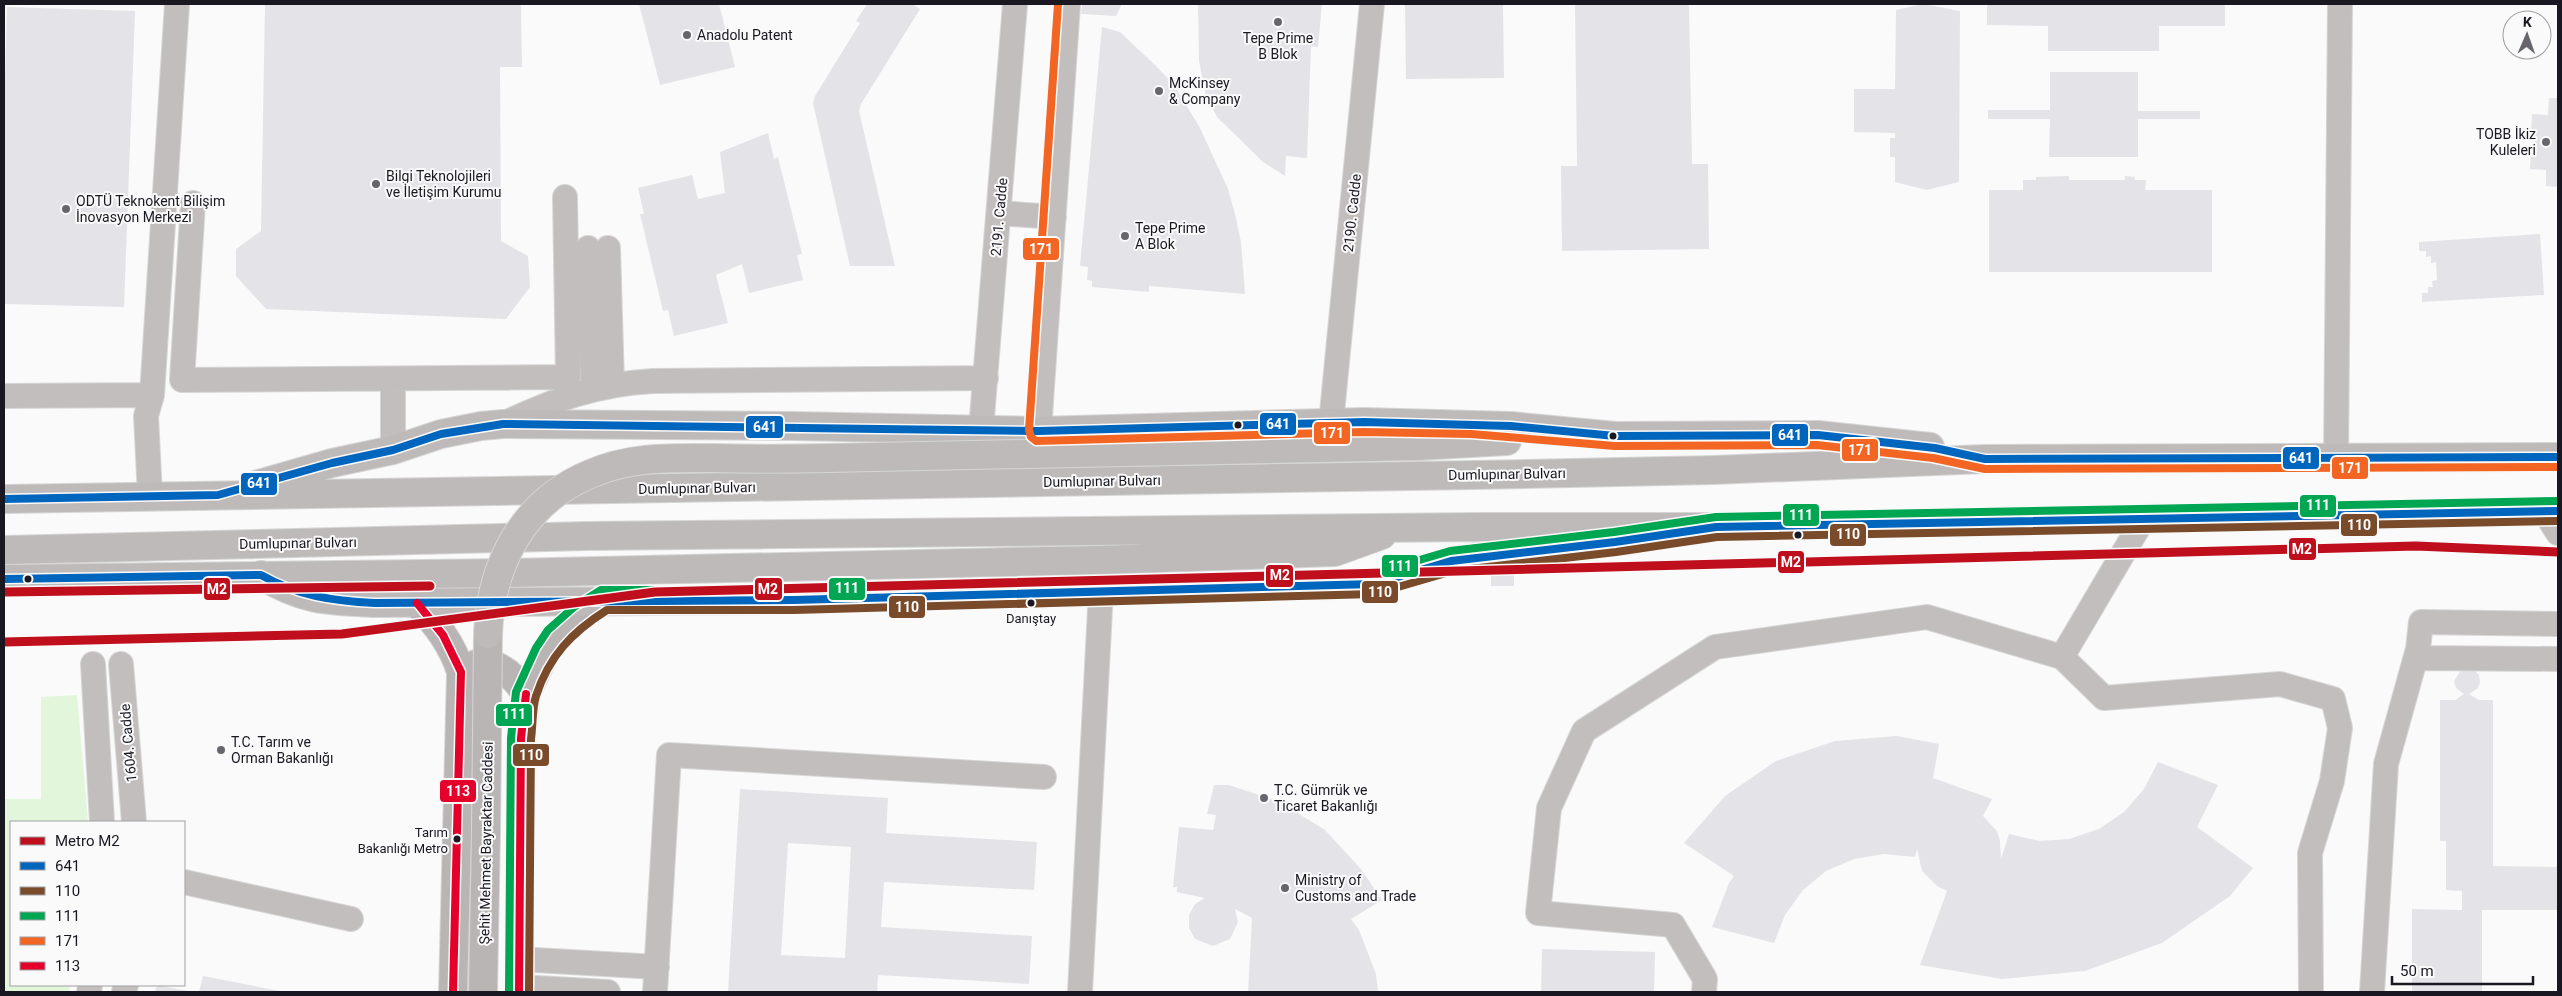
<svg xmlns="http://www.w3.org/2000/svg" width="2562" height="996" viewBox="0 0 2562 996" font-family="Roboto,sans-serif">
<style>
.green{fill:#e1f6db}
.building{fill:#e4e3e8;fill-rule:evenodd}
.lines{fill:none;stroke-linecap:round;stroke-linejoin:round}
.minor-casing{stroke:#d6d6d7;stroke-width:26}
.major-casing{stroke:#d6d6d7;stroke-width:30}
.highway-casing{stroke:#d6d6d7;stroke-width:30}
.minor{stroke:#c2bebe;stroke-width:24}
.major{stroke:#bab5b5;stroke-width:28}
.highway{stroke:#bebaba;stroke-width:28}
.major-bridge-casing{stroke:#d6d6d7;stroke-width:30;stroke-linecap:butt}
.highway-bridge-casing{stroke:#d6d6d7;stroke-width:30;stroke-linecap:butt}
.major-bridge{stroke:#bab5b5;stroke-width:28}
.highway-bridge{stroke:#bebaba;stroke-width:28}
.bus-1-casing{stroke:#fafafa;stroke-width:11}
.bus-2-casing{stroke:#fafafa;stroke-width:11}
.bus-3-casing{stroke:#fafafa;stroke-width:11}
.bus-4-casing{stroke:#fafafa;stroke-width:11}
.bus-5-casing{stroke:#fafafa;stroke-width:11}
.bus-1{stroke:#0065bd;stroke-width:8}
.bus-2{stroke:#7a4b2a;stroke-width:8}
.bus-3{stroke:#00a651;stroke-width:8}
.bus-4{stroke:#f26522;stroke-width:8}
.bus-5{stroke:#e4002b;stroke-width:8}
.metro-1-casing{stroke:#fafafa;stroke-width:12}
.metro-1{stroke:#bf0e1c;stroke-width:9}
.poi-dot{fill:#68666c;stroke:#fafafa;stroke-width:2}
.bus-dot{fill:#191720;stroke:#fafafa;stroke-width:2}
.labels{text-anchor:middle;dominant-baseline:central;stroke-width:4;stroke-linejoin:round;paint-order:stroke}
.bus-label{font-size:13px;fill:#191720;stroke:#fafafa}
.poi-label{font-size:14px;fill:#191720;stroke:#fafafa;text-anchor:start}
.street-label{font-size:14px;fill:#191720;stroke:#fafafa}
.line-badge{stroke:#fafafa;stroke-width:2}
.badge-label{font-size:14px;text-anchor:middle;font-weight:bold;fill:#fff}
</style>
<rect width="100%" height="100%" fill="#fafafa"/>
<path class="green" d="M 77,695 L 88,822 L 11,822 L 11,985 L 70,985 L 69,992 L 4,992 L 4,799 L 41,799 L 41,697 Z"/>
<path class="building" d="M 265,4 L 521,4 L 522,67 L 500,67 L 501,241 L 528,256 L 530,287 L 506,319 L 266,309 L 236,276 L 236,249 L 261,231 Z
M 639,4 L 719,4 L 735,67 L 660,85 Z
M 867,4 L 912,4 L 920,9 L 861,104 L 859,111 L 895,266 L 850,266 L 813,103 L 815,96 L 860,23 L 856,21 Z
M 1082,4 L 1122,4 L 1116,16 L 1081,14 Z
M 1198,4 L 1322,4 L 1318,47 L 1311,46 L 1307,158 L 1286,156 L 1285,176 L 1263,162 L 1217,117 L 1206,96 L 1199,61 Z
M 1405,4 L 1503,4 L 1504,78 L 1406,79 Z
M 1575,4 L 1689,4 L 1692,164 L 1708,164 L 1709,249 L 1562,251 L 1561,166 L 1577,166 Z
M 1923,4 L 1960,11 L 1959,182 L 1927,190 L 1895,182 L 1895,157 L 1890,157 L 1890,138 L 1895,138 L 1895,133 L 1854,132 L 1854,89 L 1895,89 L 1896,10 Z
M 1987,4 L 2225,4 L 2225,26 L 2159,26 L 2159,51 L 2048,51 L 2048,26 L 1987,25 Z
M 7,7 L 135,11 L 124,307 L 4,304 L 4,115 Z
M 1102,27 L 1120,32 L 1156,66 L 1174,85 L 1200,128 L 1228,189 L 1235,214 L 1241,242 L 1245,294 L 1149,286 L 1149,292 L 1092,287 L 1092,281 L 1087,280 L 1088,267 L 1080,266 Z
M 2050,72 L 2138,72 L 2138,111 L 2200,111 L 2200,119 L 2138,119 L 2138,157 L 2049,157 L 2050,119 L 1988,119 L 1988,110 L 2050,110 Z
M 2549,98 L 2558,98 L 2558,187 L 2546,186 L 2546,170 L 2530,169 L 2531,150 L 2534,150 L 2535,134 L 2531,134 L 2532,114 L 2548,115 Z
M 768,133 L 774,159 L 778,157 L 802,254 L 797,255 L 803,280 L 749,293 L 742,264 L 716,275 L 728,323 L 674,336 L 668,310 L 663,311 L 640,214 L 644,214 L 638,188 L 692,175 L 698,199 L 725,193 L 720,152 Z
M 2069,176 L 2069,180 L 2125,180 L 2125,176 L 2135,177 L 2135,180 L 2146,180 L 2145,190 L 2212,190 L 2212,272 L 1989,272 L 1989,190 L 2023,190 L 2023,180 L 2036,180 L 2036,177 Z
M 2540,234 L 2544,295 L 2422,302 L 2422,293 L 2428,293 L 2428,287 L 2433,287 L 2432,281 L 2437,280 L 2436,262 L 2431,263 L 2431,256 L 2426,257 L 2426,251 L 2419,251 L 2419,242 Z
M 1491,572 L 1514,572 L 1514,586 L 1491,586 Z
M 2461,670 L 2474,670 L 2479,675 L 2480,682 L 2478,688 L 2469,694 L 2479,700 L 2493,700 L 2493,866 L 2558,867 L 2558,910 L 2482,910 L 2482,992 L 2412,992 L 2412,909 L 2462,910 L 2462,891 L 2446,890 L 2446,841 L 2440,841 L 2440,700 L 2455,700 L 2464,694 L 2456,688 L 2454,681 Z
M 1897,736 L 1939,744 L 1933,778 L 1992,799 L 1983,816 L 1997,831 L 2000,841 L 2001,859 L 2009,834 L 2039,841 L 2069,839 L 2099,829 L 2124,812 L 2144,789 L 2158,762 L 2218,785 L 2197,827 L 2253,868 L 2230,896 L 2162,943 L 2085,971 L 2002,979 L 1920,965 L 1947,891 L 1937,886 L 1922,871 L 1917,849 L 1915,857 L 1884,854 L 1854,859 L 1826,871 L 1803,890 L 1785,915 L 1774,943 L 1712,927 L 1729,883 L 1734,876 L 1684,843 L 1725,796 L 1776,761 L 1835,741 Z
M 1214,785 L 1229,785 L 1280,802 L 1325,830 L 1361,869 L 1382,900 L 1351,919 L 1359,930 L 1376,974 L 1378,992 L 1248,992 L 1252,918 L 1235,909 L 1238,922 L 1230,939 L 1213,946 L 1195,939 L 1189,928 L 1189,915 L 1195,904 L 1205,898 L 1177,892 L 1177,887 L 1173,887 L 1179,827 L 1213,830 L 1216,815 L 1207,814 Z
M 740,789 L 888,798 L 886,833 L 1037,842 L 1034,890 L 884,882 L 881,927 L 1032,936 L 1029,984 L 878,975 L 877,992 L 728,992 ZM 788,843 L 851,847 L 845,958 L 781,955 Z
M 1542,949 L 1655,952 L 1654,992 L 1541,992 Z
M 203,976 L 280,991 L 280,992 L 199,992 Z
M 157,985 L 188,991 L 188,992 L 155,992 Z"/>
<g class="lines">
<defs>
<path id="minor" d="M 193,203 L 182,380 L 568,377 L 565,197
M 999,213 L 1054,217
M 588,248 L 593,389
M 608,248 L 612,384
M 4,396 L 152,395
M 1331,423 L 1372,4
M 503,424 C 554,400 596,384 653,381 L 986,378
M 981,430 L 1015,4
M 1039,431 L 1068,4
M 393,450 L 393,379
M 2336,459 L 2340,4
M 150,496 L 146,416 L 152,395 L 177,4
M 2544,511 L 2558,533
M 2558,624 L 2421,622 L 2418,649 L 2424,658 L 2558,659
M 2062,657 L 2144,518
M 93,664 L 102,822
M 121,664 L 134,822
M 184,882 L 351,919
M 518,959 L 657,967
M 519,987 L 608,992
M 89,992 L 90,985
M 124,992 L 126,985
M 655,992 L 669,755 L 1044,777
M 1080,992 L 1101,590
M 1704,992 L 1705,979 L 1673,925 L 1538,913 L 1549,808 L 1584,731 L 1715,647 L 1927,617 L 2062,657 L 2104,698 L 2280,684 L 2333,699 L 2340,728 L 2332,781 L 2310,853 L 2311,992
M 2372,992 L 2386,764 L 2418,649"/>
<path id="major" d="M 417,603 C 437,625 452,644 461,672 L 453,992
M 466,669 C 490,653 513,674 526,694
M 483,992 L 486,832
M 519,992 L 521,738 L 526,694 L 545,653 L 556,637 L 580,615 L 604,600"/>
<path id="highway" d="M 1418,446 L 1507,441
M 255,485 L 332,463 L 393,450 L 441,434 L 481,426 L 503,424 L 793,426 L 1039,431 L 1364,422 L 1511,426 L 1615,436 L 1818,435 L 1930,447
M 4,499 L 1474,475 L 1714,470 L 1985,459 L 2558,457
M 4,550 L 587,536 L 1479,527 L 1716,527 L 2558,511
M 261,575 C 303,601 327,601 375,603 L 794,600 L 1374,584 L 1451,561 L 1522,550 L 1609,542
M 4,579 L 507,573 L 1100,560 L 1335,552 L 1382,535"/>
</defs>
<use href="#minor" class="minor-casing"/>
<use href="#major" class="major-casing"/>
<use href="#highway" class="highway-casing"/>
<use href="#minor" class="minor"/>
<use href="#major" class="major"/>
<use href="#highway" class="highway"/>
<defs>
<path id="major-bridge" d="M 486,832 L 488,634"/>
<path id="highway-bridge" d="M 488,634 C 491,564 523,502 590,474 C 631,456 670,458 713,458 C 751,459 789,459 827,458 C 1024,454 1221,450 1418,446"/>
</defs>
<use href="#major-bridge" class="major-bridge-casing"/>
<use href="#highway-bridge" class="highway-bridge-casing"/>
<use href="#major-bridge" class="major-bridge"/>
<use href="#highway-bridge" class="highway-bridge"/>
<defs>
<path id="bus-1" d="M 4,499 L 218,495 L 332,463 L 393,450 L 441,434 L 503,424 L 1039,431 L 1364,422 L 1511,426 L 1615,436 L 1818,435 L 1935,448 L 1985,459 L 2558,457
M 4,579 L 261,575 C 298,596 333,601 375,603 L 794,600 L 1374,584 L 1451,561 L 1615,542 L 1716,527 L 2558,511"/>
<path id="bus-2" d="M 529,992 L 531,739 C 533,725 532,709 536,696 C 549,656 572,632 607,610 L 794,610 L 1374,594 L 1453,571 L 1616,552 L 1717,537 L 2558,521"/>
<path id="bus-3" d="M 509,992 L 511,738 L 516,692 L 536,648 L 548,630 L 574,607 L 601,590 L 794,590 L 1372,574 L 1450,551 L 1614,532 L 1716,517 L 2558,501"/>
<path id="bus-4" d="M 1058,4 L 1029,430 L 1031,437 L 1036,441 L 1364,432 L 1471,434 L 1615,446 L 1817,445 L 1933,458 L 1985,469 L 2558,467"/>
<path id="bus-5" d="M 417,603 L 443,635 L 461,672 L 453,992
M 519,992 L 521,738 L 526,694"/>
</defs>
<use href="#bus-1" class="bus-1-casing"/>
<use href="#bus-2" class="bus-2-casing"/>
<use href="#bus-3" class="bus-3-casing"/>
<use href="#bus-4" class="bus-4-casing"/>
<use href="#bus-5" class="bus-5-casing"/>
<use href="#bus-1" class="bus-1"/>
<use href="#bus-2" class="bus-2"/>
<use href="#bus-3" class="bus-3"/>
<use href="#bus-4" class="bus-4"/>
<use href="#bus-5" class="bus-5"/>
<defs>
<path id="metro-1" d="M 4,592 L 430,586
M 4,642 L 342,634 L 655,592 L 2416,546 L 2558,552"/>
</defs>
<use href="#metro-1" class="metro-1-casing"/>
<use href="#metro-1" class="metro-1"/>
</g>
<g class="poi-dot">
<circle cx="1278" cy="22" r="5"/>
<circle cx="687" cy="35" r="5"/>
<circle cx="1159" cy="91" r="5"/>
<circle cx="2546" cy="142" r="5"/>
<circle cx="376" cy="184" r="5"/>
<circle cx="66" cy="209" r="5"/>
<circle cx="1125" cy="236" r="5"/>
<circle cx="221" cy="750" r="5"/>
<circle cx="1264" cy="798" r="5"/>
<circle cx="1285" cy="888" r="5"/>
</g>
<g class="bus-dot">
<circle cx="1238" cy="425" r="4.5"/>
<circle cx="1613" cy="436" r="4.5"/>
<circle cx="1798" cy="535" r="4.5"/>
<circle cx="28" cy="579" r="4.5"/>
<circle cx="1031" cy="603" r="4.5"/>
<circle cx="457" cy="839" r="4.5"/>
</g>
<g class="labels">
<g class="bus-label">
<text x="1031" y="618">Danıştay</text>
<text x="448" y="832" text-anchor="end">Tarım<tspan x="448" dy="16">Bakanlığı Metro</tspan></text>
</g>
<g class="poi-label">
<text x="697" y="35">Anadolu Patent</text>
<text x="1278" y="38" text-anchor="middle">Tepe Prime<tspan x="1278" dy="16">B Blok</tspan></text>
<text x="1169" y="83">McKinsey<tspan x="1169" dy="16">&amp; Company</tspan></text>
<text x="2536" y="134" text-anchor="end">TOBB İkiz<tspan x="2536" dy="16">Kuleleri</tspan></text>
<text x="386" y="176">Bilgi Teknolojileri<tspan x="386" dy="16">ve İletişim Kurumu</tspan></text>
<text x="76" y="201">ODTÜ Teknokent Bilişim<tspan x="76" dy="16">İnovasyon Merkezi</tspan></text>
<text x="1135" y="228">Tepe Prime<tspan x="1135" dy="16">A Blok</tspan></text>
<text x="231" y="742">T.C. Tarım ve<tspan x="231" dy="16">Orman Bakanlığı</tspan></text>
<text x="1274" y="790">T.C. Gümrük ve<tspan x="1274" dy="16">Ticaret Bakanlığı</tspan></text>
<text x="1295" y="880">Ministry of<tspan x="1295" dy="16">Customs and Trade</tspan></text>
</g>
<g class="street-label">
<text transform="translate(1352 213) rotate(-84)">2190. Cadde</text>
<text transform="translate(999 217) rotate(-85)">2191. Cadde</text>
<text transform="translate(1507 474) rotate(-1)">Dumlupınar Bulvarı</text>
<text transform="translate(1102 481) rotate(-1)">Dumlupınar Bulvarı</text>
<text transform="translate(697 488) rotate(-1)">Dumlupınar Bulvarı</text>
<text transform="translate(298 543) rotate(-1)">Dumlupınar Bulvarı</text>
<text transform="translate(128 743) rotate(-95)">1604. Cadde</text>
<text transform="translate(486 843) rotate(-89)">Şehit Mehmet Bayraktar Caddesi</text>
</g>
</g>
<g class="line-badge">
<rect x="1022" y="237" width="38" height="24" rx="5" fill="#f26522"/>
<rect x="1259" y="412" width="38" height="24" rx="5" fill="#0065bd"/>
<rect x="745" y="415" width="39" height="24" rx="5" fill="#0065bd"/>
<rect x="1313" y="421" width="38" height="24" rx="5" fill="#f26522"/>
<rect x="1771" y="423" width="38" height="24" rx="5" fill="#0065bd"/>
<rect x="1841" y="438" width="38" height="24" rx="5" fill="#f26522"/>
<rect x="2282" y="446" width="38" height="24" rx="5" fill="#0065bd"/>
<rect x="2331" y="456" width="38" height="24" rx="5" fill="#f26522"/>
<rect x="240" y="472" width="38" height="24" rx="5" fill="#0065bd"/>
<rect x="2299" y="494" width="38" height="24" rx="5" fill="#00a651"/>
<rect x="1782" y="503" width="38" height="24" rx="5" fill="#00a651"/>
<rect x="2340" y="513" width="38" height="24" rx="5" fill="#7a4b2a"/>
<rect x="1829" y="523" width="38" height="24" rx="5" fill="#7a4b2a"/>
<rect x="2288" y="537" width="29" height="24" rx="5" fill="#bf0e1c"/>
<rect x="1777" y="550" width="28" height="24" rx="5" fill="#bf0e1c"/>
<rect x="1381" y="554" width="38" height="24" rx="5" fill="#00a651"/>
<rect x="1265" y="564" width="29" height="24" rx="5" fill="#bf0e1c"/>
<rect x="828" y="577" width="38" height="24" rx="5" fill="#00a651"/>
<rect x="203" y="577" width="28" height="24" rx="5" fill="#bf0e1c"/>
<rect x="754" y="577" width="29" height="24" rx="5" fill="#bf0e1c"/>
<rect x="1361" y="580" width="38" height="24" rx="5" fill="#7a4b2a"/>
<rect x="888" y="595" width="38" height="24" rx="5" fill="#7a4b2a"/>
<rect x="495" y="703" width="38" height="24" rx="5" fill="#00a651"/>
<rect x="512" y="743" width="38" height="24" rx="5" fill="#7a4b2a"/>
<rect x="439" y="779" width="38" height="24" rx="5" fill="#e4002b"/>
</g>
<g class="badge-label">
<text x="1041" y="254">171</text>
<text x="1278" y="429">641</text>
<text x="765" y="432">641</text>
<text x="1332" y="438">171</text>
<text x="1790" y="440">641</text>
<text x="1860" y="455">171</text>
<text x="2301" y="463">641</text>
<text x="2350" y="473">171</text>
<text x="259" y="488">641</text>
<text x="2318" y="510">111</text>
<text x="1801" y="520">111</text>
<text x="2359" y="530">110</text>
<text x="1848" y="539">110</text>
<text x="2302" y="554">M2</text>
<text x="1791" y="567">M2</text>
<text x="1400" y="571">111</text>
<text x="1280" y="580">M2</text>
<text x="847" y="593">111</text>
<text x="217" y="594">M2</text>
<text x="768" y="594">M2</text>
<text x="1380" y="597">110</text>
<text x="907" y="612">110</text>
<text x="514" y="719">111</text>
<text x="531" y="760">110</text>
<text x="458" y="796">113</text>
</g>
<rect width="2562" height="996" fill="none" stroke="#191720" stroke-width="10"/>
<rect x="10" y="821" width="175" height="165" fill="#fafafa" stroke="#a09fa3"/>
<rect x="20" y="837" width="25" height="8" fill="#bf0e1c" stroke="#a09fa3"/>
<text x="55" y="846" font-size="15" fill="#191720">Metro M2</text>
<rect x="20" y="862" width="25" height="8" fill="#0065bd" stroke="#a09fa3"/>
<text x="55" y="871" font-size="15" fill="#191720">641</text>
<rect x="20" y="887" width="25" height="8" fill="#7a4b2a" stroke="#a09fa3"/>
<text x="55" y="896" font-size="15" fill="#191720">110</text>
<rect x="20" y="912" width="25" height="8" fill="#00a651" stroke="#a09fa3"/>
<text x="55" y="921" font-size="15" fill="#191720">111</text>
<rect x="20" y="937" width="25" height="8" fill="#f26522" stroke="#a09fa3"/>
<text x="55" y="946" font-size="15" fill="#191720">171</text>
<rect x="20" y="962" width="25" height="8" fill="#e4002b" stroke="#a09fa3"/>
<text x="55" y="971" font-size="15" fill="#191720">113</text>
<g transform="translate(2527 35) rotate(2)"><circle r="24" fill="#fafafa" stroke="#a09fa3"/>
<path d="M0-4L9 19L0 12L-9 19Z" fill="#68666c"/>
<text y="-8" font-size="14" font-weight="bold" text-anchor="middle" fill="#191720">K</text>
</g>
<path d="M2392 976v8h141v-8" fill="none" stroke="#191720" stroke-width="2.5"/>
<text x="2400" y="976" font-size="15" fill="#191720" stroke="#fafafa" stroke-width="4" paint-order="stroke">50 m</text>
</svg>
